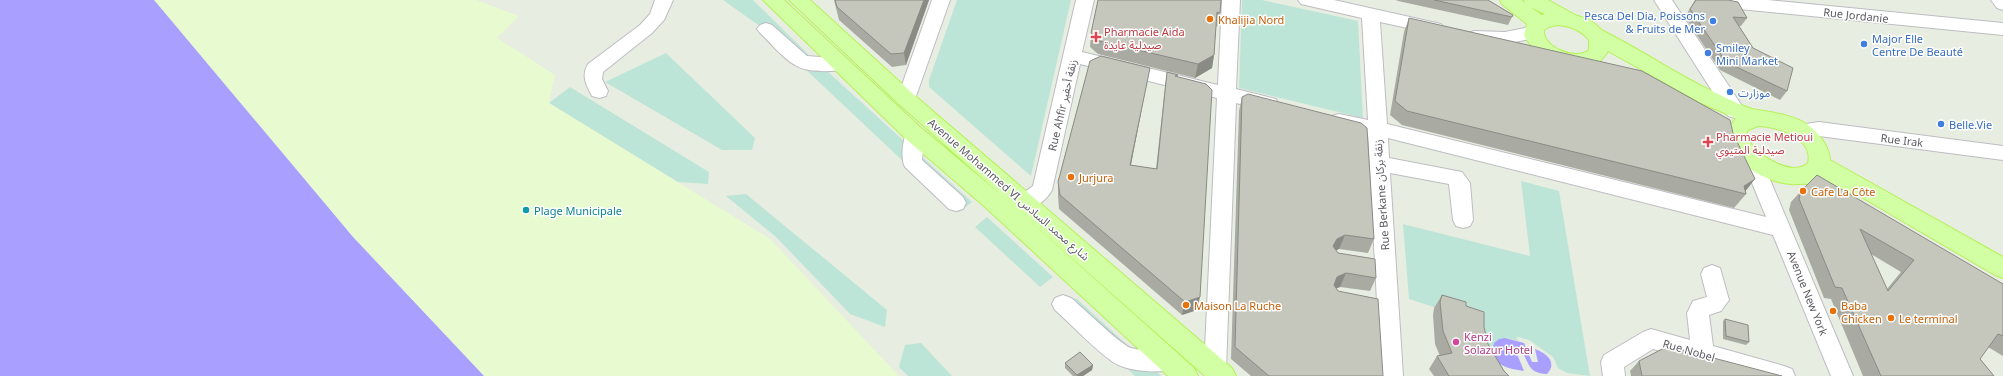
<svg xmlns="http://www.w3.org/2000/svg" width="2003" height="376" font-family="'Noto Sans','Noto Sans Arabic',sans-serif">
<rect width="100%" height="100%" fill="#e8ede1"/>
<!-- green -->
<path fill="#bde5d7" d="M723,0H753L813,59L804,58Z
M957,0H1071L1031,176L929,87V80Z
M1242,0H1262L1358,21L1363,118L1239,88Z
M666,53L755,138L752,150H722L605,82Z
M804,68L827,71L905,142V163Z
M570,87L709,172L708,184L678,182L549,103Z
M919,154L972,202L958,213L960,208L917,157Z
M1521,181L1559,191L1590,376L1567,373L1558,368L1553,357L1529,340L1518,337L1516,338L1519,341L1505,338L1493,354L1458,315L1409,299L1403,224L1530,256Z
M746,194L887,310L885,327L850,314L776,237L726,196Z
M987,217L1053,277L1040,287L975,227Z
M1065,296L1077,299L1136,353L1062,300L1053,301Z
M921,343L952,376H908L899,367L905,345Z
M1122,364L1154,369L1161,376H1135Z"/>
<!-- sand -->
<path fill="#e8facf" d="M154,0H476L519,16L497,38L555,75L549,103L770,239L899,376H484L353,237Z"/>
<!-- water -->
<path fill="#a89fff" d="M0,0H154L353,237L484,376H0Z
M1505,338L1524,343L1532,362H1538L1535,349C1546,353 1558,362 1547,374C1530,373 1530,367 1523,353L1517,354L1524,371C1506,368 1489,365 1494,343L1499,339Z"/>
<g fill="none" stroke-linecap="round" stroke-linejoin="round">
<defs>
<path id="minor" d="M655,0H673L664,20L652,33L603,72L602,79L608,91L606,96L599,98L592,96C586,85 581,76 588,64L640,25L650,14Z
M932,0H950L915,99L913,104L906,106L899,104L897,99Z
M1076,0H1094L1082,52L1218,85L1222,0H1240L1236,89L1276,99L1278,104L1276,109L1269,111L1236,103L1226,369L1223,376H1207L1204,369L1217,98L1080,64L1052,190C1046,201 1032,212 1019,208L1016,202L1019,196L1033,186Z
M1298,0H1334L1441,24L1444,28L1441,32L1435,34L1380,22L1387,124L1766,217L1743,161L1746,156L1753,154L1760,156L1853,376H1831L1773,235L1388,138L1389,158L1462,172L1470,183L1473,220L1470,226L1463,228L1456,226L1453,220L1449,184L1390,173L1403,376H1381L1368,134L1332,126L1329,121L1332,116L1339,114L1368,120L1362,18L1301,4Z
M1654,0H1672L1742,106L1744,111L1742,116L1735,118L1728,116Z
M1700,0H1768L2003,23V35L1709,6L1703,4Z
M1991,0H2003V10L1997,8Z
M766,23L772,25L807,56L847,59L850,64L847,69C834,72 807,73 795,65C783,59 770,42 760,33L757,29L760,25Z
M1534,26L1540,28L1543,32L1540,36C1517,43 1491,48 1468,41L1465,37L1468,33L1474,31L1505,32Z
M1819,122L2003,146V160L1819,136L1800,138L1793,136L1790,131L1793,126Z
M915,127L922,129L925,134L922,160L963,197L966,203L963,209L956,211L949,209L905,167C900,158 903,138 908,129Z
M1712,265L1720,268L1729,300L1721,311L1709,315L1713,346L1784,366L1792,369L1795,376H1748L1653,349L1624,367L1625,376H1603L1601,362L1604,355L1643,332L1651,329L1690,340L1687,313L1693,301L1707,297L1701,274L1704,268Z
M1063,295L1071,298C1081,306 1122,346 1131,348C1146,352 1162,349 1177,354L1180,361L1177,368C1162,374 1127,372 1113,362C1095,350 1073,326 1055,310L1052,304L1055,298Z"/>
<path id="major" d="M763,0H784L920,127L999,193L899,104L789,0H810L913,94L1232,368L1236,376H1205L1004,198L1194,368L1198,376H1168L984,206L906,139Z
M1500,0H1522L1525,3L1524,0H1548L1575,15L1590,20L1603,31C1642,50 1677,75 1716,93C1727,98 1746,109 1758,110C1775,113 1793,115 1808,125C1819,133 1829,146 1830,160L2003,257V278L1995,275L1851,191L1848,197L1840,200C1829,196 1818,186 1807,184C1802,183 1796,185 1791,184C1764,182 1730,162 1725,133L1736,118L1701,103L1608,51C1588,86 1539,64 1524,35L1527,24L1502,4ZM1530,7L1545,14L1542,15ZM1557,25C1570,26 1581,30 1589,40V50C1576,61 1542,47 1544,30L1549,27ZM1758,126C1776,126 1814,138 1808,163C1792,179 1750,152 1746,134L1748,130Z"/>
</defs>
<!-- minor casing -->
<use href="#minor" stroke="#bebcc3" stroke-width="2"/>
<!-- major casing -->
<use href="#major" stroke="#b6f156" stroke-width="2"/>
<!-- minor -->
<use href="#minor" fill="#fff" fill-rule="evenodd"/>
<!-- major -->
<use href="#major" fill="#d2ffa4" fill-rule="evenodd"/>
</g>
<!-- wall -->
<path fill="#a9aba3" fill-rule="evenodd" d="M834,0H929L906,65L892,67L839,20Z
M1098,0L1220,13L1217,27L1216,26L1214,55L1212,68L1195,78L1098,54L1090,47L1091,33Z
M1396,0H1488L1513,15L1508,25L1398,1Z
M1695,0L1747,18L1741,26H1739L1753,48L1787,91L1780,100L1720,70L1685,17Z
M1409,18L1745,191L1746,194L1734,208L1402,125L1390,115L1404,32Z
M1167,72L1177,77L1197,310L1182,315L1059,209L1058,196V182L1147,82L1131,165L1156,169L1165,87Z
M1242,97L1374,239L1368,253L1339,249L1336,250L1338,253L1376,278L1370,291L1340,287L1336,288L1383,376H1251L1231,359L1239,111Z
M1801,191L2003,284V356L1988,347L1980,359L1994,376H1863L1831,299L1824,298L1789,210L1791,202ZM1871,254L1901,272L1887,289Z
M1442,295L1466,306L1484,327L1488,344L1504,371L1509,376H1434L1429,369L1437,356H1440L1435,344L1433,315L1434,308Z
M1725,319L1749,342L1746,345L1723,339V321Z
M1639,361L1782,376H1631L1630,371Z
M1065,363L1093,365L1092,370L1083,376H1073L1065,368Z"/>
<!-- shaded-wall -->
<path fill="#8a8b84" d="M924,0H929L906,65L904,53Z
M1214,55L1212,68L1195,78L1198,64Z
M1150,68L1147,82L1128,179L1130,165Z
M1755,179L1744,193V186Z
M1345,235L1339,249L1332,252L1333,246L1337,239Z
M1346,273L1340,287L1332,290L1337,277Z
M1200,297L1197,310L1182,315L1185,302Z
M1093,365L1092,370L1083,376H1077V375Z"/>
<!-- building -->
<path fill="#c5c7bd" stroke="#8a8b84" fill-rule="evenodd" d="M835,0H924L904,53L891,54L837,7Z
M1098,0H1221L1220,13L1217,12L1214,55L1198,64L1099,41L1091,33Z
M1434,0H1488L1513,15L1512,17Z
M1696,0H1728L1738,2L1747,18L1733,17L1753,48L1793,68L1787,91L1726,62L1690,9Z
M1409,18L1642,71L1730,120L1733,133L1755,179L1744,186L1746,194L1407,111L1395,101Z
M1101,56L1150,68L1130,165L1157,169L1167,72L1178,75L1175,76L1206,84L1212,90L1200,297L1185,302L1060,195L1058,182L1090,61Z
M1248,94L1361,123L1367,128L1374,239L1345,235L1337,239L1333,246L1338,253L1375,259L1376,278L1346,273L1337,277L1334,285L1338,291L1378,299L1383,376H1269L1235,347L1242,97Z
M1817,175L2003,284V336L1998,334L1980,359L1994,376H1881L1842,288L1835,287L1799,199L1801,191ZM1860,229L1914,260L1888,291Z
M1442,295L1466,302V306L1484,312V327L1488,344L1504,371L1509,376H1449L1437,356L1452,353L1443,331L1440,302Z
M1725,319L1748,325L1749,342L1726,336Z
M1668,346L1782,376H1642L1639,361Z
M1080,352L1093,365L1077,375L1065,363Z"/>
<!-- markers -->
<g fill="#e8710a" stroke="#fff" stroke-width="1.5">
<circle cx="1210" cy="19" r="4"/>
<circle cx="1071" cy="177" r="4"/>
<circle cx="1803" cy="191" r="4"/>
<circle cx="1186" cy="305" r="4"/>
<circle cx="1833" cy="311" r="4"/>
<circle cx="1891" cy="318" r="4"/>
</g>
<g fill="#3f7fe0" stroke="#fff" stroke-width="1.5">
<circle cx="1713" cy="21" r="4"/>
<circle cx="1864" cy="44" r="4"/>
<circle cx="1708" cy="53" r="4"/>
<circle cx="1730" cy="92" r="4"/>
<circle cx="1941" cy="124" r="4"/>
</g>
<g fill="#e0444e" stroke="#fff" stroke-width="1.5">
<path d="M1094 31h4v4h4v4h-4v4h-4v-4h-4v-4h4z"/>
<path d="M1706 136h4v4h4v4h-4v4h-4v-4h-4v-4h4z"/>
</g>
<circle fill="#0f9aa8" stroke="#fff" stroke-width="1.5" cx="526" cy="210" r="4"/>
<circle fill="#d1479c" stroke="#fff" stroke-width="1.5" cx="1456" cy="342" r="4"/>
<g text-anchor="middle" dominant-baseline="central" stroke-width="3" stroke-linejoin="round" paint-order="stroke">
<!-- shop labels -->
<g font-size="11" fill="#366cbe" stroke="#fff" text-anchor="start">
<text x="1705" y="15" text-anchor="end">Pesca Del Dia, Poissons<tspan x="1705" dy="13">&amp; Fruits de Mer</tspan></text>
<text x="1872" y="38">Major Elle<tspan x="1872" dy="13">Centre De Beauté</tspan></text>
<text x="1716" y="47">Smiley<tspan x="1716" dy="13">Mini Market</tspan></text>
<text x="1738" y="92">موزارت</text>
<text x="1949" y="124">Belle.Vie</text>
</g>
<!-- street labels -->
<g font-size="11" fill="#5c5a62" stroke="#fff">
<text transform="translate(1856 15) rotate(6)">Rue Jordanie</text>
<text transform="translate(1062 105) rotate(-77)">Rue Ahfir زنقة أحفير</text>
<text transform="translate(1902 140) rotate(7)">Rue Irak</text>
<text transform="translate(1009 189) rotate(41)">Avenue Mohammed VI شارع محمد السادس</text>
<text transform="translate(1381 195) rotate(-94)">Rue Berkane زنقة بركان</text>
<text transform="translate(1808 293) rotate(68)">Avenue New York</text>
<text transform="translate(1689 350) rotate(16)">Rue Nobel</text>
</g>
<!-- food labels -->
<g font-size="11" fill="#c56008" stroke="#fff" text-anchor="start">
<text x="1218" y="19">Khalijia Nord</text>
<text x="1079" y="177">Jurjura</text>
<text x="1811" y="191">Cafe La Côte</text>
<text x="1194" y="305">Maison La Ruche</text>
<text x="1841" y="305">Baba<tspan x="1841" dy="13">Chicken</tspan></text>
<text x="1899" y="318">Le terminal</text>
</g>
<!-- health labels -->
<g font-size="11" fill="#be3a42" stroke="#fff" text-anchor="start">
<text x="1104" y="31">Pharmacie Aida<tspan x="1104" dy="13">صيدلية عايدة</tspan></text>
<text x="1716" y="136">Pharmacie Metioui<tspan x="1716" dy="13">صيدلية المتيوي</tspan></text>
</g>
<!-- culture labels -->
<g font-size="11" fill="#0d838f" stroke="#fff" text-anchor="start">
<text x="534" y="210">Plage Municipale</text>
</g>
<!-- hotel labels -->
<g font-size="11" fill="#b23c85" stroke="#fff" text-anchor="start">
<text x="1464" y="336">Kenzi<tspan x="1464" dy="13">Solazur Hotel</tspan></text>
</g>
</g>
</svg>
